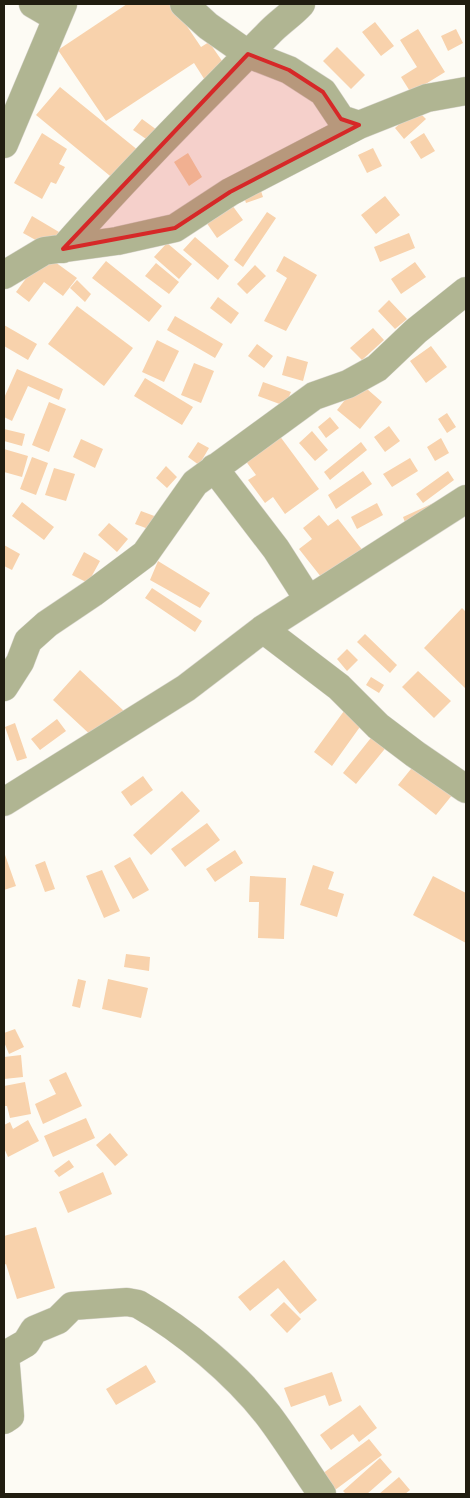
<svg xmlns="http://www.w3.org/2000/svg" width="470" height="1498" font-family="Rubik,sans-serif">
<rect width="100%" height="100%" fill="#fdfbf4"/>
<!-- building -->
<path fill="#f8d2ac" d="M127,4H172L201,47L209,42L229,71L208,85L194,63L106,121L58,50Z
M375,22L394,46L381,56L362,32Z
M418,29L445,72L411,93L401,77L417,67L400,40Z
M456,29L463,43L448,51L441,36Z
M337,47L365,75L351,89L323,61Z
M60,87L139,151L115,180L36,115Z
M416,109L426,119L404,139L395,128Z
M142,119L157,130L149,141L133,130Z
M42,133L67,149L59,164L65,167L56,184L51,182L42,199L14,183Z
M424,133L435,151L421,159L410,142Z
M373,148L382,166L367,173L358,155Z
M188,153L202,177L189,186L174,162Z
M258,182L263,197L246,203L241,188Z
M385,196L400,215L376,234L361,215Z
M232,205L243,220L217,238L206,222Z
M267,212L276,218L243,267L234,260Z
M32,216L59,232L50,248L23,233Z
M409,233L415,248L380,262L374,247Z
M195,237L229,266L218,280L183,250Z
M167,243L192,264L179,279L154,257Z
M44,254L77,278L63,296L44,282L29,302L16,292Z
M284,256L317,275L286,331L264,321L287,278L276,271Z
M106,261L162,306L149,322L92,278Z
M415,262L426,277L401,294L391,279Z
M156,263L179,282L169,294L145,276Z
M255,265L266,276L247,294L237,284Z
M77,280L91,294L85,302L70,288Z
M218,297L239,313L231,324L210,308Z
M389,300L407,319L395,329L378,311Z
M77,306L133,348L104,386L48,344Z
M175,316L223,344L215,358L167,330Z
M4,325L37,344L28,360L4,346Z
M373,328L384,340L362,360L350,348Z
M157,340L179,351L164,382L142,372Z
M257,344L273,356L264,368L248,356Z
M431,346L447,367L426,383L410,361Z
M287,356L308,362L303,381L282,375Z
M194,363L214,371L201,403L181,395Z
M17,369L63,389L59,400L28,386L12,421L4,417V398Z
M145,378L193,407L182,425L134,396Z
M263,382L291,392L285,406L258,396Z
M359,382L382,402L360,429L337,410Z
M49,402L66,409L49,452L32,445Z
M447,413L456,427L447,433L438,419Z
M330,417L339,428L326,438L318,427Z
M389,426L400,441L385,452L374,437Z
M4,429L25,434L22,446L4,441Z
M312,431L328,450L315,461L299,443Z
M279,435L319,489L285,514L273,497L265,503L248,480L256,475L245,460Z
M441,438L449,453L435,461L427,447Z
M81,439L103,449L95,468L73,457Z
M198,442L209,448L199,465L188,457Z
M361,442L367,450L330,480L324,472Z
M4,449L28,456L22,477L4,472Z
M32,457L48,463L36,495L20,489Z
M410,458L418,471L392,487L383,474Z
M166,466L177,477L167,488L156,478Z
M54,468L75,474L66,501L45,495Z
M363,471L372,484L336,509L328,495Z
M448,471L454,480L423,503L416,494Z
M440,500L406,525L403,517Z
M22,502L54,527L44,540L12,516Z
M377,503L383,515L357,529L351,517Z
M141,511L157,517L151,530L135,524Z
M319,515L328,526L338,519L364,552L325,582L299,549L312,539L303,528Z
M109,523L128,539L117,552L98,535Z
M4,545L20,554L12,570L4,566Z
M84,552L100,561L88,583L72,575Z
M158,561L210,593L200,608L150,580Z
M152,588L202,621L195,632L145,598Z
M462,608L466,612V689L424,648Z
M365,634L397,665L390,673L357,642Z
M347,649L358,660L347,671L337,659Z
M80,670L124,711L96,740L53,700Z
M418,671L451,701L434,718L402,687Z
M371,677L384,685L379,693L366,685Z
M344,711L362,724L332,766L314,752Z
M57,719L66,731L40,750L31,739Z
M15,723L27,758L17,761L5,727Z
M374,734L388,745L356,784L343,773Z
M415,764L453,794L436,815L398,785Z
M143,776L153,790L131,806L121,792Z
M182,791L200,811L151,855L133,835Z
M207,823L220,840L185,867L171,849Z
M235,850L243,863L215,882L206,869Z
M4,852L16,886L4,890Z
M130,857L149,890L133,899L114,866Z
M45,861L55,889L45,892L35,865Z
M313,865L334,872L328,889L344,894L337,917L300,905Z
M102,870L120,911L104,918L86,876Z
M250,876L286,878L284,939L258,938L259,902H249Z
M433,876L466,893V943L413,915Z
M126,954L150,957L149,971L124,967Z
M78,979L86,981L80,1008L72,1006Z
M108,979L148,988L141,1018L102,1009Z
M15,1029L24,1047L9,1054L4,1042V1033Z
M21,1055L23,1077L4,1079V1057Z
M66,1072L82,1106L43,1124L35,1104L56,1094L49,1080Z
M25,1082L31,1114L10,1118L7,1106H4V1086Z
M86,1118L95,1138L53,1157L44,1136Z
M28,1120L39,1141L8,1157L4,1148V1125L10,1122L13,1129Z
M110,1133L128,1155L115,1166L96,1145Z
M69,1160L74,1167L59,1177L54,1171Z
M103,1172L112,1194L68,1213L59,1192Z
M36,1227L55,1288L17,1299L6,1264L4,1265V1236Z
M284,1260L317,1300L300,1314L278,1288L250,1311L238,1297Z
M284,1302L301,1319L287,1333L270,1315Z
M146,1365L156,1382L116,1405L106,1389Z
M332,1372L342,1401L329,1406L325,1395L291,1407L284,1388Z
M360,1405L377,1428L359,1442L353,1434L331,1450L320,1435Z
M369,1439L382,1455L335,1490L322,1474Z
M380,1458L392,1472L367,1494H346L343,1491Z
M399,1477L410,1490L405,1494H379Z"/>
<g fill="none" stroke-linecap="round" stroke-linejoin="round">
<defs>
<path id="street" d="M33,4L57,18
M184,4L208,26L248,54L289,70L323,92L341,119L359,125
M4,144L63,4
M63,249C128,175 198,105 268,34C278,23 291,15 301,4
M4,275L44,251L117,241L175,228L230,192L359,125L427,98L466,91
M214,468L276,549L308,599
M263,629L339,687L378,726L415,754L466,789
M4,687L20,662L28,641L47,624L93,593L145,554L195,483L314,396L348,384L377,368L416,331L466,291
M4,802L186,688L263,629L466,499
M4,1420L10,1416L5,1355L26,1343L34,1330L58,1320L72,1306L127,1302L138,1304C185,1331 235,1373 268,1415C287,1440 304,1468 322,1494"/>
</defs>
<!-- street casing -->
<use href="#street" stroke="#dad7d0" stroke-width="29"/>
<!-- street -->
<use href="#street" stroke="#b0b592" stroke-width="28"/>
</g>
<!-- marked area -->
<path fill="#d62828" fill-opacity="0.2" stroke="#d62828" stroke-width="4" stroke-linejoin="round" d="M248,54L289,70L323,92L341,119L359,125L230,192L175,228L63,249Z"/>
<!-- border -->
<rect width="470" height="1498" fill="none" stroke="#211d10" stroke-width="10"/>
</svg>
